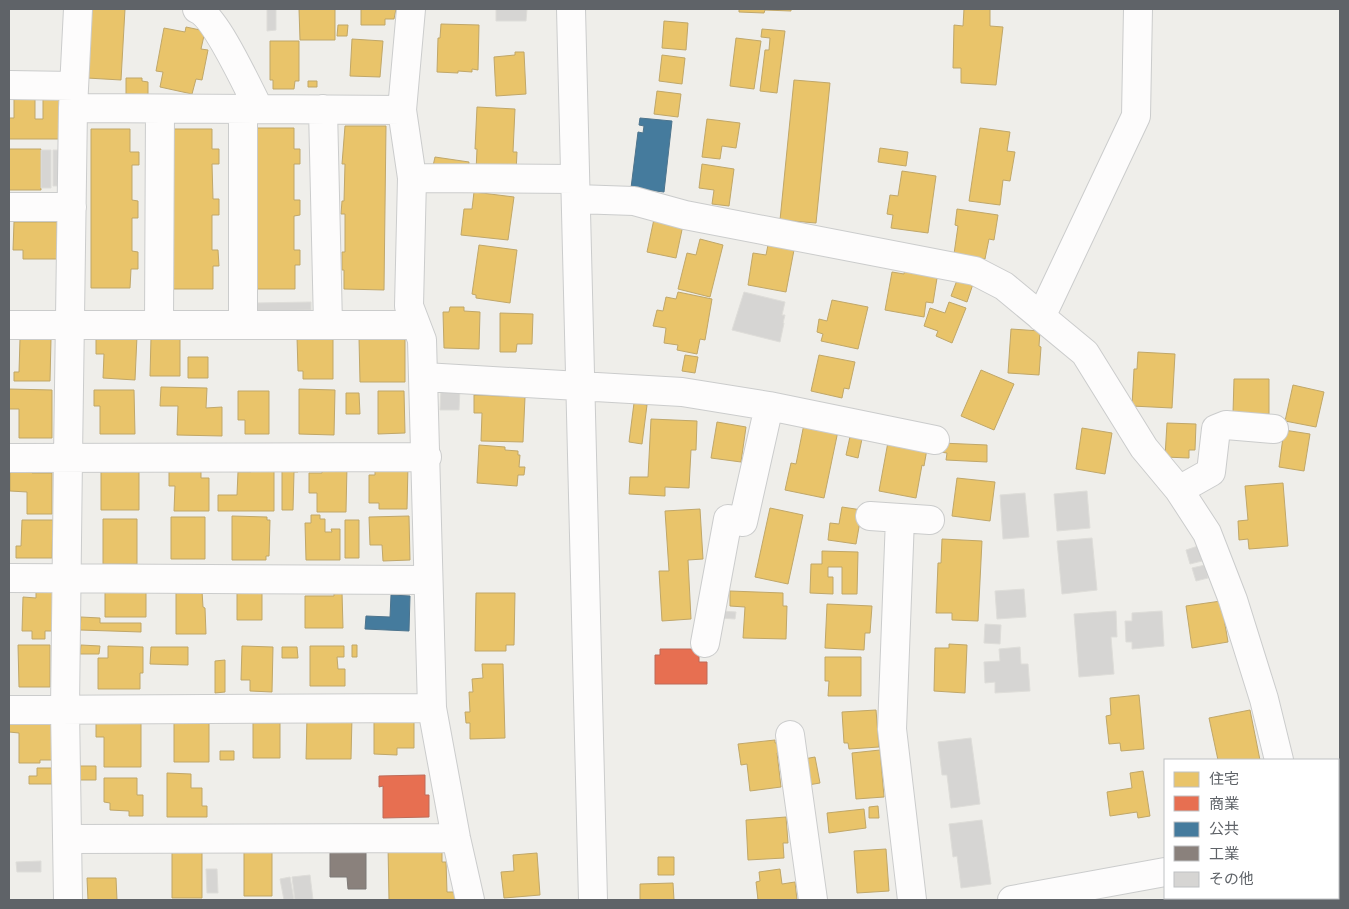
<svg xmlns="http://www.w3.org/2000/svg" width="1349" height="909" font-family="Arial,'Noto Sans JP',sans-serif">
<rect width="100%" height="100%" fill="#efeeea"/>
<!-- homes -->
<path fill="#e9c46a" stroke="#c0a769" d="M92,9H125L121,80L87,78Z
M299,9H335V40H300Z
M361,9H396L394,19H385V25H361Z
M739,9H791V11L765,10L764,13L739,12Z
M964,9H990V26L1003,27L996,85L961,83V68H953L954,25L963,26Z
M664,21L688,23L686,50L662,48Z
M441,24L479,25L478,70L472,69V72L458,71V73L437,72L438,38H440Z
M338,25H348L347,36H337Z
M186,27L205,31L201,49L208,50L202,80L196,79L192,94L160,87L163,72L156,71L164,28L185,32Z
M762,29L785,31L777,93L760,91L765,50H769L770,38L761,37Z
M736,38L761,41L754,89L730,86Z
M352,39L383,41L380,77L350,76Z
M270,41H299V81H295L294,89H273V80H270Z
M515,52H524L526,94L496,96L494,57L515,55Z
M662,55L685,58L682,84L659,81Z
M126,78H142V81L148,82V95L126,94Z
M794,80L830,83L816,223L780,220Z
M308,81H317V87H308Z
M657,91L681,94L678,117L654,114Z
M14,95H35V119H43V96H61L62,139H9V118H14Z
M477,107L515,109L513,152H517L516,173L476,171L477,149H475Z
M707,119L740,123L736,148L722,146L720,159L702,157Z
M345,126H386L384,290L344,289V270H342V252H345V214H341L342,201H344L345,164H342Z
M254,128H294V149H300V164H294V200H300V215L294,216V250H300V265H295V289H254Z
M980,128L1010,132L1007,151L1015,152L1010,181L1003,180L1000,205L969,201Z
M91,129H130V152H139V165H132V200L138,201V218H132V251L138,252V269H131L130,288H91Z
M171,129H212V149H219V164H212L213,199H219V215H212V250H218L219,266H213V289H170Z
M880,148L908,152L906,166L878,162Z
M9,149H41V190H9Z
M435,157L469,162L468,171L433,166Z
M702,164L734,169L729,206L712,204L714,190L699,188Z
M902,171L936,176L928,233L891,228L893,215L887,214L890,195L898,196Z
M474,192L514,197L508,240L461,235L464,209H472Z
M957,209L998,215L994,240L989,239L985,259L954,254L958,226L955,225Z
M654,219L683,225L676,258L647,252Z
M14,222H57V259H23V250H13Z
M700,239L723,245L710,297L678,289L687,253L696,255Z
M479,245L517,250L510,303L476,298V295L472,294Z
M768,245L794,250L786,292L748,285L753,253L766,255Z
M905,267L938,272L933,303L926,302L924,317L885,310L892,272L904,274Z
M959,275L974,281L967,302L951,296Z
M678,292L712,299L705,340L700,339L697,354L677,350L678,345L664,343L666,328L653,326L657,310L663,311L666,297L676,299Z
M832,300L868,307L858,349L821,341L823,334L817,332L819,319L827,321Z
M949,302L966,308L952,343L936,336L938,331L924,326L930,308L945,313Z
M450,307H464V311L480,312L479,349L444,348L443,312H449Z
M500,313L533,314L532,344H517L516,352H500Z
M1011,329L1040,331L1039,346L1041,347L1039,375L1008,373Z
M137,336L135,380L103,378L104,354H96V337Z
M333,336V379H303V371H298L297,337Z
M151,338L180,339V376H150Z
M359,338H405V382H360Z
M20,339H51L50,381H14V372H19Z
M1138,352L1175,354L1172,408L1132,406L1134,369H1137Z
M685,355L698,357L695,373L682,371Z
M819,355L855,362L849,389L844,388L842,398L811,391Z
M188,357H208V378H188Z
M981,370L1014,384L994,430L961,416Z
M1234,379H1269V414L1233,413Z
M1293,385L1324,392L1316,427L1285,421Z
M161,387L207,388L206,408L222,407V436L177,435L178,406H160Z
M9,389L52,390V438H19V409H9Z
M299,389L335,390L334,435L299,434Z
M94,390H134L135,434H100V406H94Z
M238,391H269V434H245V420H238Z
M378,391H404L405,433L378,434Z
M346,393H359L360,414H346Z
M474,395L525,397L523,442L481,441L482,413H474Z
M634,403L647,405L642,444L629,442Z
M651,419L697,421L696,450H691L689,488L665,487V496L629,494L630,477H648Z
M717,422L746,427L741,462L711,458Z
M1167,423L1196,424L1195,450H1189V458L1165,457Z
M804,424L838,431L824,498L785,490L791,463L796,464Z
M1082,428L1112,433L1105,474L1076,469Z
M1284,430L1310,434L1304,471L1279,467Z
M851,432L863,434L858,458L846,455Z
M888,442L927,449L924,466L922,465L916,498L879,491Z
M941,443L987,445V462L946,460L947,453L940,452Z
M479,445L505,447V450L518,451V455H520L519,467H525L524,475H518L517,486L477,483Z
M10,465L32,466V473H52V514H27V492L10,491Z
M408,465L407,509H379V503H369V475H375V467Z
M169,466L201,467V478H209V511H174L175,486H169Z
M322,466H347L346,512H317V493H309V473H322Z
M101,467H139V510H101Z
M251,467H274V511H218V495H237L238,472H251Z
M282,467L298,468V472H294L293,510H282Z
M957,478L995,482L990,521L952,516Z
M1283,483L1288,546L1249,549L1248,539L1239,540L1238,521L1248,520L1245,486Z
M842,507L862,510L856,544L828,540L830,523L839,524Z
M770,508L803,515L788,584L755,577Z
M700,509L703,559L688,560L691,619L662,621L659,571H669L665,511Z
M311,515H320V519H325V532H332L331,529H340V560H306L305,523H311Z
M232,516L267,517V520H270L269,556H266V560H232Z
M409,516L410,560L383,561L382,545H370L369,517Z
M171,517H205V559H171Z
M103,519H137V564H103Z
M22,520H53L52,558H16V546H21Z
M345,520H359V558H345Z
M942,539L982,541L978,621L952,620V613H936L938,563H941Z
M822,551L858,552L857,594H842V567H828V577H833V594L810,593L811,564H822Z
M105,590H146V617H105Z
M202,591L203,607L205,608L206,634H176V592Z
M237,591H262V620H237Z
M730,591L783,593V606H787L786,639L743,638L745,607L730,606Z
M36,592H54V631H45V639H32V631H22L23,597L36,598Z
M334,592H342L343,628H305V596H334Z
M476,593H515L514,645H506V651H475Z
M1221,601L1228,642L1192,648L1186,606Z
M827,604L872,606L870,633H865L864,650L825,648Z
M81,617L100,618V623H141V632L80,630Z
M949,644L967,645L965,693L934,691L935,648H949Z
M18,645H50V687H19Z
M81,645L100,646L99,654H80Z
M352,645H357V657H352Z
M108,646L143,647V673H140V689H98V658H108Z
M242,646L273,647L272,692L250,691V680H241Z
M310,646H344V657H337L338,669H345V686H310Z
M151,647H188V665L150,664Z
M282,647H297L298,658H282Z
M825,657H861V696H828L829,681H825Z
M225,660V692L215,693V661Z
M482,664H503L505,738L470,739V723H466L465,712H470L469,692H473L472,679L483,678Z
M1139,695L1144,749L1121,751L1120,743L1109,744L1106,716L1111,715L1110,698Z
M876,710L879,747L849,749L848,743H844L842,712Z
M1250,710L1260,760H1218L1209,718Z
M374,716H414V748H397V755L374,754Z
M307,717H352L351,759H306Z
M9,719L47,721V724H53V760H40V763H19V733L9,732Z
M96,720H141V767H104V737H96Z
M174,720H209V762H174Z
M253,723H280V758H253Z
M775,740V743L782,742L783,752L777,753L781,787L750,791L747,764L741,765L738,744Z
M880,750L884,797L856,799L852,753Z
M220,751H234V760H220Z
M815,757L820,783L808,785L804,759Z
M79,766H96V780H79Z
M37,768H52V776H56V784H29V776H37Z
M1143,771L1150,816L1138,818L1137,812L1110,816L1107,792L1132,788L1130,773Z
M167,773L191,774V788H202V806H207V817H167Z
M104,778H137V795H143V816H129V811L110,810V803L104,802Z
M878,806L879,818H869V807Z
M864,809L866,828L829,833L827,813Z
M786,817L788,843H783L784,858L748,860L746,820Z
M1338,837H1340V872H1338Z
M172,846L202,852V898H172Z
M388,846L442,851V862H446L447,892H456L457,900H389Z
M244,849H272V896H244Z
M886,849L889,891L857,893L854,851Z
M537,853L540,895L504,898L501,872L514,871L513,855Z
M658,857H674V875H658Z
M780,869L782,884L795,882L797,900H758L756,882L760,881L759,872Z
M87,878H116L117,900H88Z
M673,883L674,900H640V884Z
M1263,898H1292L1293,900H1264Z"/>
<!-- shops -->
<path fill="#e76f51" stroke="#be6b58" d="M660,649H699V662H707V684H655V655H660Z
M425,775V795H429V817L383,818V786L379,787V776Z"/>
<!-- public -->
<path fill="#457b9d" stroke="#4d748d" d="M640,118L672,121L664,192L631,188L638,132L643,133L644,126L639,125Z
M391,595L410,596L409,631L365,629L366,616L390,617Z"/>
<!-- industry -->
<path fill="#8a817c" stroke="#7d7876" d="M366,847V889H348L347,877H330V848Z"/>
<!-- building -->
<path fill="#d6d5d3" stroke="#deddd9" d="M267,9H276V30L267,31Z
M496,9H527L526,21H496Z
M41,150H51V188H41Z
M53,150H61V186H53Z
M744,292L785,302L782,315H785L783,323H784L780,342L732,330Z
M311,302V310L255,311L256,303Z
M441,388H460L459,410H440Z
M1087,491L1090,528L1057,531L1054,494Z
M1025,493L1029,537L1003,539L1000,495Z
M1092,538L1097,590L1062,594L1057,541Z
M1198,546L1202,561L1190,564L1186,550Z
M1205,565L1208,578L1196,581L1192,568Z
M1024,589L1026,617L997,619L995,591Z
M721,611L736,612L735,619L721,618Z
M1116,611L1117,637H1111L1114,674L1079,677L1074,614Z
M1162,611L1164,646L1132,649V642H1126L1125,621H1132V613Z
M985,624L1001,625L1000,644L984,643Z
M1020,647L1021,664H1028L1030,691L995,693V682L985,683L984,662L1000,661L999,649Z
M971,738L980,804L951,808L947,775H942L938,742Z
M982,820L991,884L961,888L957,856L953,857L949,824Z
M41,861V872H17L16,862Z
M206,869H217L218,893H207Z
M310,875L313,900H295L292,877Z
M290,877L294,900H284L280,879Z"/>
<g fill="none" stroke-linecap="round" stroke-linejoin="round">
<defs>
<path id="minor" d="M197,9C216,17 248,88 259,109
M411,9L402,110L412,178L409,306L422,340L432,708L456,838L470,900
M571,9L593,900
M9,85L74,86
M73,108L402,110
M323,109L328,325
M412,178L575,179
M576,199L634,201L685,215L975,271L1004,286L1085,353L1144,448L1179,490L1207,533L1233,600L1264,699L1279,760
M9,207H72
M1041,317L1136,116L1138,9
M9,325H415
M159,325L160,109
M243,325V109
M424,377L682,392L769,406L935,440
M9,458L427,457
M1179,490L1211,472L1216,429L1226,425L1274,429
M870,516L930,520
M900,518L892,729L912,900
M9,578L428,580
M705,643L728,519L743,522L769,406
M9,710L432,708
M790,735L813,900
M68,839L456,838
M1338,890L1340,889
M1315,898L1316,900
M68,900L65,709L68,457L73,108L78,9
M1012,900L1165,872"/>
</defs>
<!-- minor casing -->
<use href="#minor" stroke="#cbcccc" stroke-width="30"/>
<!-- minor -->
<use href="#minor" stroke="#fdfcfc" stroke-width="28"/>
</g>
<!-- border -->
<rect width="1349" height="909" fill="none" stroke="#5f6368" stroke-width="20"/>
<!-- legend -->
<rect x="1164" y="759" width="175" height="140" fill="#ffffff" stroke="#bfc1c3"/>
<rect x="1174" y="772" width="25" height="15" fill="#e9c46a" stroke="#bfc1c3"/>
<text x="1209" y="784" font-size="15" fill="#5f6368">住宅</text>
<rect x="1174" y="796" width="25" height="15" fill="#e76f51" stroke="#bfc1c3"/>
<text x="1209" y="809" font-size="15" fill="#5f6368">商業</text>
<rect x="1174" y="822" width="25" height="15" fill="#457b9d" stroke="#bfc1c3"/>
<text x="1209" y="834" font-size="15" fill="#5f6368">公共</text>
<rect x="1174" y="846" width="25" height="15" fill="#8a817c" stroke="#bfc1c3"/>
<text x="1209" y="859" font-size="15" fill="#5f6368">工業</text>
<rect x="1174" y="872" width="25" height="15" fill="#d6d5d3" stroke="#bfc1c3"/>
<text x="1209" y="884" font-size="15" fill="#5f6368">その他</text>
</svg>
